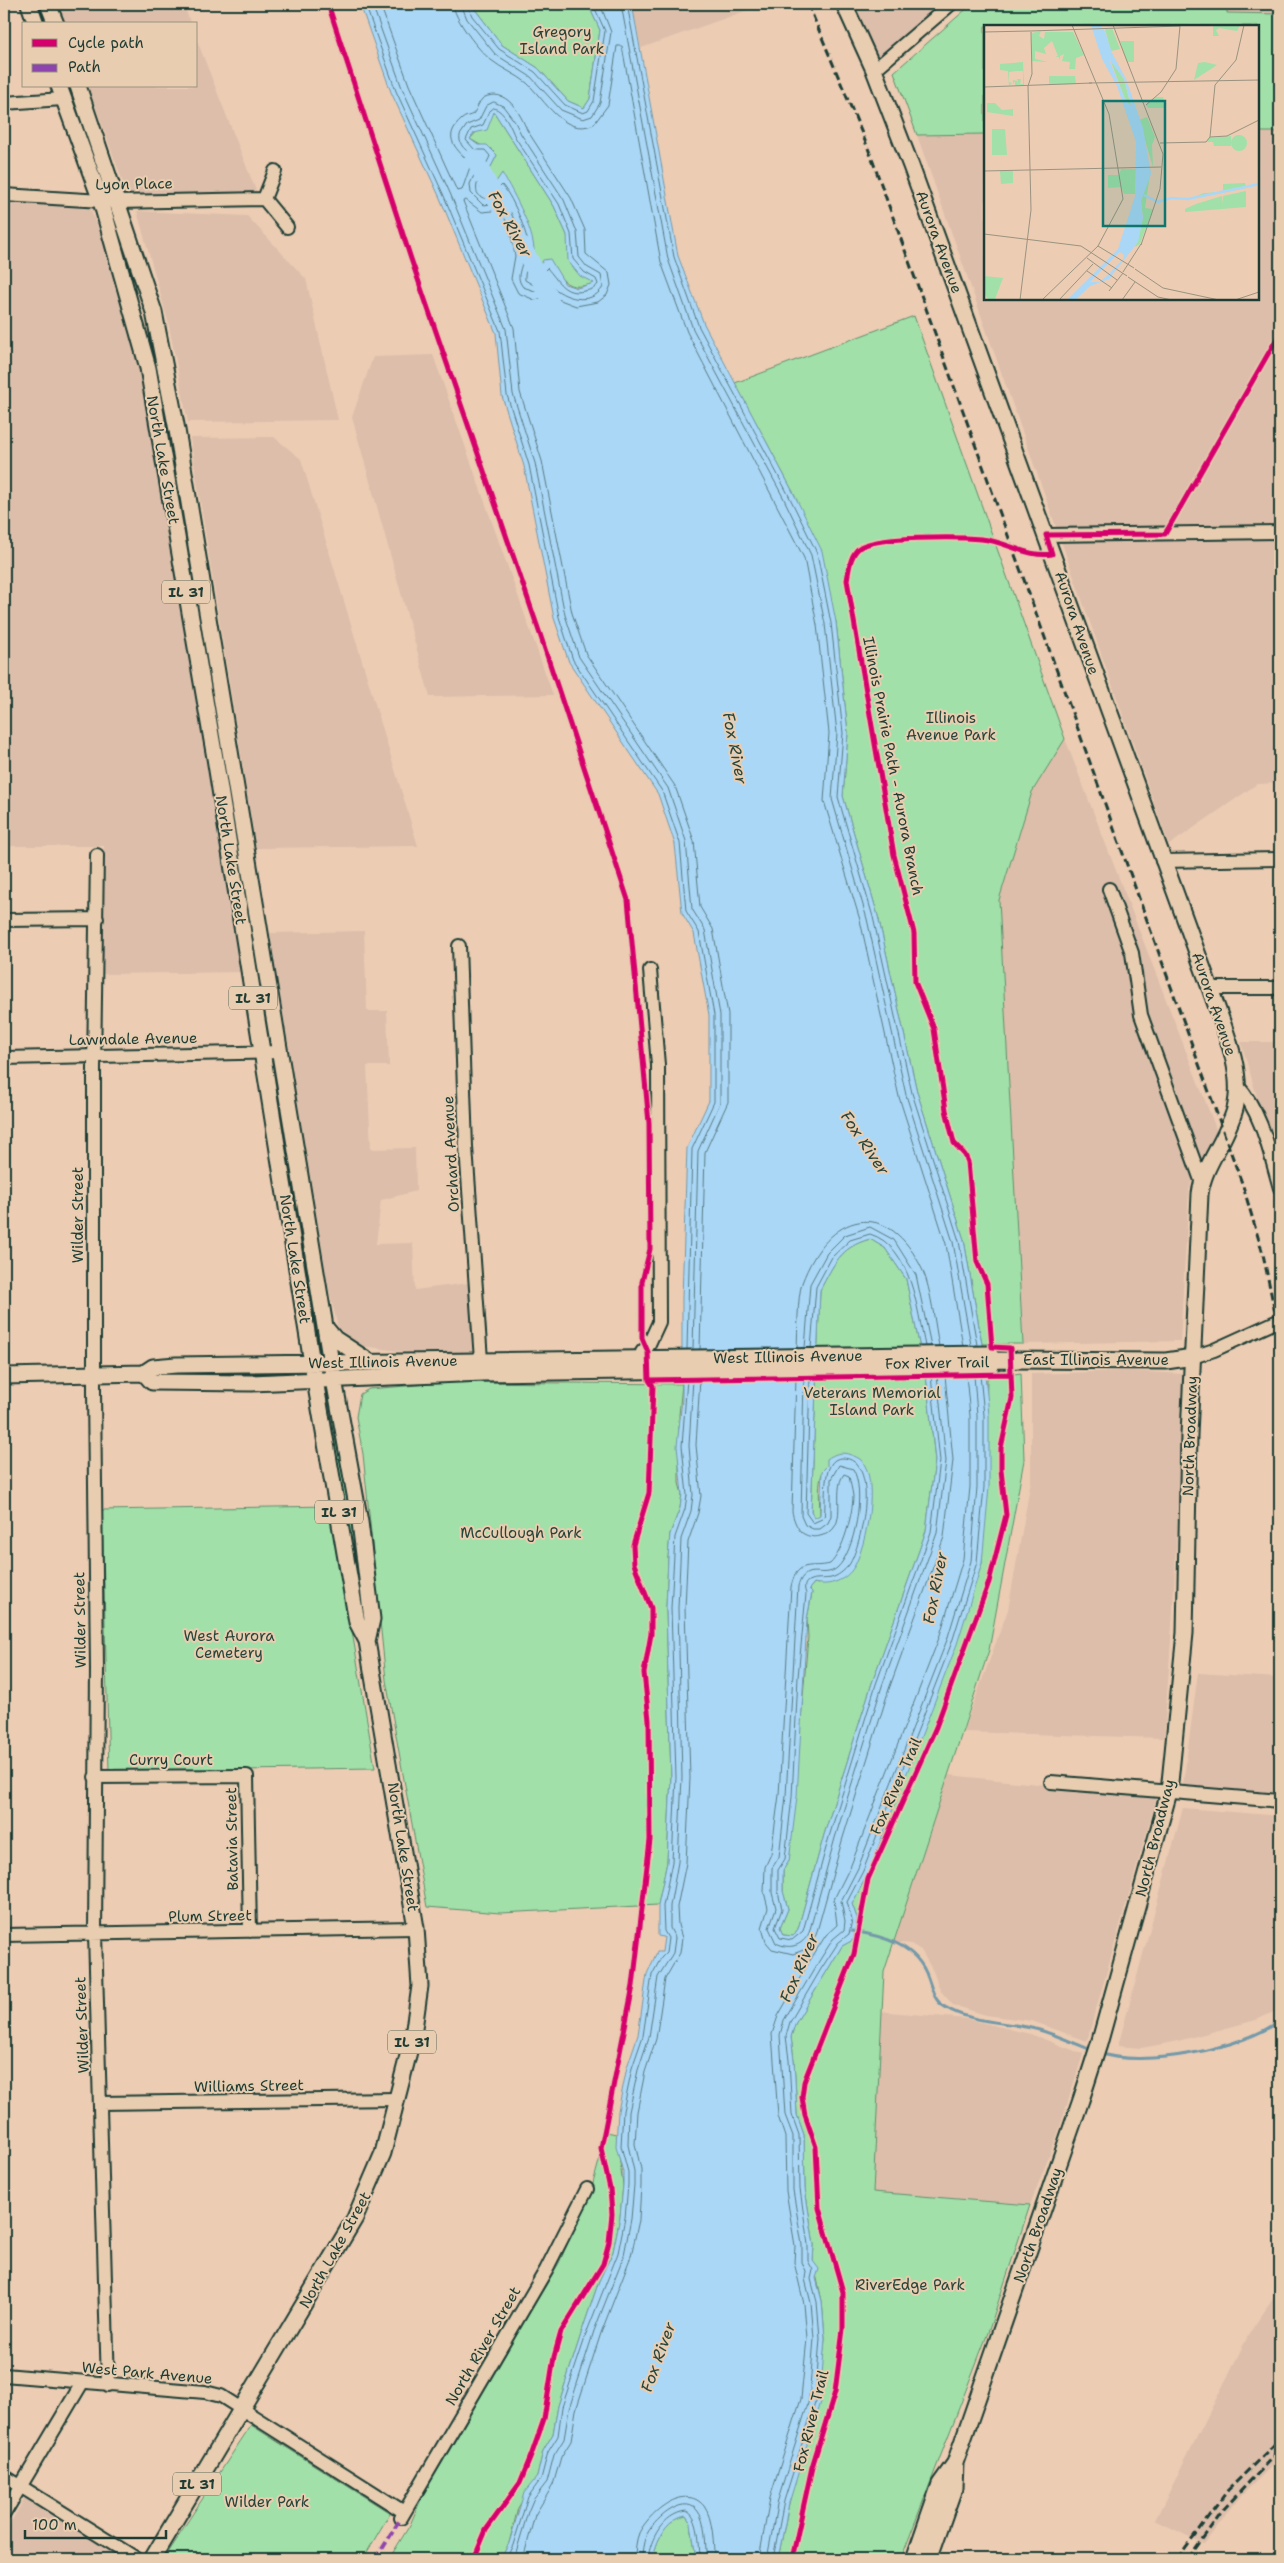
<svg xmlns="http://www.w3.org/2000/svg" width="1284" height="2563" font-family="'Shantell Sans',sans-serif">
<rect width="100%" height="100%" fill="#ecccb3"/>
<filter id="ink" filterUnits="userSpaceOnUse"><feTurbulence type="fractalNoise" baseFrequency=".02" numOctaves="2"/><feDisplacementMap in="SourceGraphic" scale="10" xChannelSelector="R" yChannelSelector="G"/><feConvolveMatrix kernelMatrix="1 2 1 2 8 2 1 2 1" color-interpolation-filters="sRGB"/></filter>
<g filter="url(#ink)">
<!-- built -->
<path fill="#dcbeaa" d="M57,4H183L191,24H64Z
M632,4H765L641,48Z
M853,4H953L879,66Z
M1227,4H1280V14L1227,13Z
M196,38L258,196H128L88,86H196Z
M1258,132H1280V783L1257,784L1169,845L917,135L985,134V299H1258Z
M4,204L90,207L110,260L148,392L247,972L103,974L104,846H4Z
M137,211L247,216L306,279L338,420L188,422L168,321Z
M433,355L553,695L430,697L352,417L373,357Z
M274,437L301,459L418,846L256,848L190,438Z
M1065,739L1218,1134L1192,1179L1189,1191L1180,1341L1023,1344L999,900L1032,792Z
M364,931L367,1011H387L389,1066H367L371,1149L415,1148L416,1191L381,1200L376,1244L413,1243L415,1290L469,1283L472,1356L398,1351L356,1345L338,1327L328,1286L270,933Z
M1241,1042H1280V1175Z
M1127,1371L1184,1374L1173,1611L1164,1738L963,1732L1008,1610L1031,1481V1374Z
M1198,1673L1280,1678V1793L1183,1785Z
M948,1775L1157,1796L1087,2041L1032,2021L986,2015L953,2005L940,1990L933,1971L921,1950L911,1944L894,1942Z
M1183,1808L1280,1816V2009L1256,2020L1174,2042L1141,2048L1118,2046Z
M878,2011L967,2019L1030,2034L1083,2054L1058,2133L1030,2205L873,2192V2116Z
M1280,2289V2458L1239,2498L1204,2544L1155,2520L1250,2332Z
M33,2484L139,2551L152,2559H4V2534Z
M1280,2541V2559H1267Z"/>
<!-- green -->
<path fill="#a1e0a8" stroke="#608e6e" d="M471,4H588L600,30L590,99L584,108L568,101L538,68L502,45Z
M972,4H1227V13L1280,14V132H1258V26H985V134L917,135L894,72Z
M494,112L554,206L567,235L595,283C572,289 568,288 553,268L539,282L529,278L535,257L502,174L487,195L480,188L497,155L470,139Z
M914,316L1065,739L1032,792L999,900L1023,1344H982L964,1240L917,1092L878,916L843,796L848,733L836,622L793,492L735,383Z
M232,818L245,869L263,994L250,945Z
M279,1109L293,1163L307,1256L292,1206Z
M870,1239L885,1248L906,1279L927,1383L935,1461L926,1531L872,1683L824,1835L798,1929L793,1936L783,1935L780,1928L788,1909L783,1892V1870L789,1861L808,1637L807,1619L812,1593L809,1589L814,1583L818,1584L827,1466C816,1477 820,1500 820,1516L814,1519L811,1511L820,1290C834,1264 840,1247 870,1239Z
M292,1369L293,1371C245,1374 198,1379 150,1373Z
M1021,1373L1024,1460L989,1650L884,1972L873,2192L1030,2205L989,2330L901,2559H778L789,2503L822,2367L825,2338L822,2301L813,2261L814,2245L805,2189L804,2135L797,2115L794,2060L791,2037L795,2024L842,1946L853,1940L857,1918L852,1904L868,1873L982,1563L987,1378Z
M455,1382L682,1384L679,1415V1483L682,1494L680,1508L670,1534L668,1558L666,1608L671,1777L667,1862L658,1905L500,1913L427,1907L386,1680L363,1454L356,1417L360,1394L369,1389Z
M325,1406H328C334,1440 345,1473 351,1506C358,1545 362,1584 365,1624Z
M331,1506L375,1768L109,1772L102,1510Z
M607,2132L616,2134L623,2185L620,2217L613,2252L599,2281L583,2328L558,2406L553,2434L543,2451L537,2477L518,2508L509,2543L501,2559H389L410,2525L422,2497L559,2263L592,2187Z
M251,2425L390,2513L363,2559H163Z
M686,2516L691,2523L696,2559H653C656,2541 665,2520 686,2516Z"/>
<!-- water -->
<path fill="#abd7f7" stroke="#7399a9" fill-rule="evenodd" d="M360,4H471L502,45L538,68L568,101L584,108L590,99L600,30L588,4H632L678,256L704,324L793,492L822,551L836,622L848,733L843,796L878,916L917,1092L964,1240L982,1344L989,1415V1487L982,1563L957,1644L868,1873L852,1904L857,1918L853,1940L842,1946L795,2024L791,2037L794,2060L797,2115L804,2135L805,2189L814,2245L813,2261L819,2269L816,2278L822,2301L825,2338L820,2402L789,2503L778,2559H696L691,2523L686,2516C665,2520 656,2541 653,2559H501L509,2543L524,2493L537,2477L543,2451L553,2434L558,2406L583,2328L599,2281L613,2252L620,2217L623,2185V2172L616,2146L618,2111L627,2067L638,2035L647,1974L657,1952H662L664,1937L658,1936V1905L667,1862L671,1777L666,1608L668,1558L670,1534L680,1508L682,1494L677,1446L682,1400V1298L687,1148L709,1101V1015L694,933L682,913L675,844L658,794L569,662L554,618L524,466L502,396L496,333L440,198L391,92ZM494,112L554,206L567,235L568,261L580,276L594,283L577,288L565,284L550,259L543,260L538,271V282L530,278C531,272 534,265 534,258C537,234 514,194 502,173L487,195L480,188L497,155L487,145H478L470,139L474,133L487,130ZM870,1239L885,1248L906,1279L927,1383L935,1461L926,1531L872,1683L824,1835L798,1929L793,1936L783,1935L780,1928L788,1909L783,1891V1870L789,1861L797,1797L807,1619L812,1592L809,1589L814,1583C830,1587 846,1580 854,1567C866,1546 880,1479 861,1460C859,1458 854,1456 851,1455C841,1451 834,1454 827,1459V1466L822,1471L820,1515L814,1518L811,1511L820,1290C834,1264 840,1247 870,1239Z"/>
<!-- pier -->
<path fill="#ecccb3" d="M985,1346L988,1377L924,1379L917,1347Z"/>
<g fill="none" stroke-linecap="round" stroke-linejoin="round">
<!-- shore -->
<path stroke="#577b82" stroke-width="1" d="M365,4L396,91L444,196L500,331L507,395L529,465L559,617L573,660L662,791L680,843L686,911L699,932L714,1015V1102L692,1149L687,1349
M372,4L402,88L450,193L506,329L513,394L535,463L565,615L579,657L668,788L686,841L692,909L705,930L720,1015V1103L698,1151L693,1349
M380,4L409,85L457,191L462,190L471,164C458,150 440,138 462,119C465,116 470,116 473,114C477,110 478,102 483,98C506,86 520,113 527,130L571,198L585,230L586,254L609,273L611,285L607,295L598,302L576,306L550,296L535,300L518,293L511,279L515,256L510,230L501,210L482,212L466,200L463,201L514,328L520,392L542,461L572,613L586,654L675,786L694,841L700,907L713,929L728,1014V1102L705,1152L700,1349
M453,4C454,19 479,51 491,60C502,69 516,74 527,83C544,99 565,138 594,124L608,105L617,46H622L661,262L687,332L804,558L817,625L829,733L824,801L860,920L899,1097L946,1244L963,1346
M461,4L467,19L495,54L531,77L561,110L583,119L592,116L600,103L611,32L600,4
M467,4L472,16L499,49L535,72L565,105L583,113L588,111L594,101L605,31L593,4
M621,4L668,259L693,329L783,497L811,555L825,624L837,733L832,799L867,919L906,1095L953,1242L971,1345
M627,4L674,257L699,327L788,494L817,553L831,623L843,733L838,797L873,917L912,1093L959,1241L977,1345
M494,102L503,106L515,122L521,134L564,200L577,232L579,257L587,267L601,275L603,287C591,307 563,298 551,285L538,292L523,287C514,276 523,268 523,256C523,242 511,206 501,197L492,204L483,205L471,193L470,184L482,158C472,153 458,150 460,135L467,125L479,120L486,106Z
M494,108C505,111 511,128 515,137L559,204L571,234L573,259L584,272L596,279L598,284C595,289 590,290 584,291C564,296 558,280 547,268L544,271L543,281L540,286H535L525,280C524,272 529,265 530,257C530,238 514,199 502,185L488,199C463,196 486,167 490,156L485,150H475L466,140L471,129L483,125L489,112Z
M797,1348C798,1330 797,1300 802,1283C828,1212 888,1195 923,1271C931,1289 935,1325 939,1346
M805,1348L810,1284L827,1253L845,1235L870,1227L894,1240L916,1275L931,1346
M811,1348L816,1287L832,1257L850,1240L870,1234C912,1247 917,1310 925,1346
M796,1377L792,1511C793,1518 796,1526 801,1532C806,1536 813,1538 820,1536C852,1529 830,1492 844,1474L849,1476C850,1482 852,1489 853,1496C853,1513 843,1552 830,1564C812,1569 797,1558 791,1587L779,1795L771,1854L765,1867L764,1892L768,1908L762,1928L766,1942L772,1949L793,1954L806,1949L816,1935L842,1841L889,1689L944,1537L953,1460L945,1375
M804,1377L801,1516L805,1525L813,1529H820L828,1523L831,1516V1479L839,1465L853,1469C866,1490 855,1552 837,1568C823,1580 806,1561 798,1586L786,1796L779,1857L772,1868V1893L776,1908L769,1928L776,1943C790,1950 802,1946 809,1933L835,1838L882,1686L937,1533L946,1461L937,1375
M810,1377L806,1513L813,1523L824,1518C827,1503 820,1458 842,1458C881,1458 862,1545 849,1565C844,1571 838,1576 831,1578C821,1580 799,1575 806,1594L798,1677L792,1797L785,1859L778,1870V1892L782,1909L775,1928L780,1938L792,1940L803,1931L829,1837L876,1684L931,1532L940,1461L931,1376
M506,2559L513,2545L528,2497L541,2479L548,2452L558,2436L562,2407L588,2329L618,2253L625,2218L628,2185V2172L621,2146L623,2111L632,2068L643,2036L652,1975L661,1958L666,1953L668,1938L664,1931L663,1906L672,1862L676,1777L671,1608L675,1537L685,1509L687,1495L682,1446L687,1379
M514,2559L528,2512L533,2500L547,2482L554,2455L564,2439L569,2409L594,2331L624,2255L631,2219L634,2185V2171L628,2145L629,2112L638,2070L649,2037L658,1977L673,1953L675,1938L670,1928V1906L678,1862L682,1777L678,1608L681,1539L691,1511L693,1495L689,1446L693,1379
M523,2559L535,2515L553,2485L561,2457L571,2441L576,2410L601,2333L631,2256L639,2220L641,2186V2169L635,2144L637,2112L645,2072L656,2039L665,1979L680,1953L682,1938L678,1925L677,1907L686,1863L690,1778L685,1608L688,1542L698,1513L701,1496L696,1445L700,1379
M635,2559C635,2551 636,2540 639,2533C649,2513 684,2482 704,2506C713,2518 714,2545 714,2559
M642,2559C642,2552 643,2543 646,2536C652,2522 682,2493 697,2510C706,2520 706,2547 706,2559
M648,2559C650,2539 663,2514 686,2511C700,2516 699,2546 700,2559
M759,2559L770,2498L801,2399L807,2338L804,2304L794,2262L795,2246L786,2191L785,2137L778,2116L772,2034L778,2016L809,1962L826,1935L837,1925L834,1899L851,1865L939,1638L963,1559L970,1487V1416L966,1375
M767,2559L778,2500L809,2400L814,2338L811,2303L805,2279L806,2271L802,2262V2245L793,2190V2136L785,2115L780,2035L784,2020L816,1966L833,1939L844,1930L845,1921L841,1901L858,1868L947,1640L971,1561L977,1487V1415L974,1375
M773,2559L784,2501L815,2402L820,2338L817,2302L811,2279L813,2270L808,2261V2245L800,2189L799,2135L792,2115L789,2060L786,2036L790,2022L821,1969L838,1943L849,1934L852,1920L847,1902L863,1871L952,1642L977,1562L984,1487V1415L980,1375"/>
<!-- stream -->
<path stroke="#7399a9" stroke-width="3" d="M852,1931C884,1936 917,1945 928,1978C932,1989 934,2001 945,2007C969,2022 1004,2022 1031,2028C1052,2032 1072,2043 1092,2050
M1100,2053C1140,2069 1247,2048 1280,2020"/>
<!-- river -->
<path stroke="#abd7f7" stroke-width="18" d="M474,158L502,210
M522,246L550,298"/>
<defs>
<path id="minor" d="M874,70L951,4
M4,103L63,99
M275,171L264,199L287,227
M4,195L118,202L264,199
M1046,535L1280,532
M97,855L94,1069V1391L97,1669L95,1934L108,2385
M1162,861L1280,859
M1109,889L1132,953L1141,1015L1202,1183
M4,920L97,919
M459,946L466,1147L481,1360
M1210,988H1280
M4,1058L281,1052
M1237,1085C1262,1112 1270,1154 1280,1188
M1193,1357L1214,1350L1280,1320
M642,1368V1352L648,1346L659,1322L658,1065L650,970
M95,1777L247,1776L250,1931
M1051,1782L1280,1801
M4,1935L416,1928
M100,2103L397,2099
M4,2375L205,2392L221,2396L404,2512
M4,2476L137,2559
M4,2514L82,2383
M401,2518L546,2270L587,2189"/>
<path id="major" d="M29,4L36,24
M48,4L56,24
M844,4L874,70L911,166L1210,988C1222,1024 1243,1067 1236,1104C1235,1113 1230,1122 1227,1130C1218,1151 1203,1170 1200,1194L1189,1435L1185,1633L1169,1792L1099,2044L1081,2100L955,2463L940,2484L914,2559
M59,86L101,201L148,368L215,758L312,1363L357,1622L367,1641L416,1928L420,1986L413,2036L383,2153L355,2218L152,2559
M78,86L154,312L177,430L331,1363L360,1522L372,1619L367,1641
M325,1327L335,1339L370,1362
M994,1360L1166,1361L1193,1357
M144,1373L152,1382L252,1383L483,1373L991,1366L994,1360
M4,1376L144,1373L153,1367L176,1365L989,1354L994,1360
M929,2559L954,2488L955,2463"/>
</defs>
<!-- minor casing -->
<use href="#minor" stroke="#1f3d34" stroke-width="16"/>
<!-- major casing -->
<use href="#major" stroke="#1f3d34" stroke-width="19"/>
<!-- minor -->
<use href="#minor" stroke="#e9cdb0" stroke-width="12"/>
<!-- major -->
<use href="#major" stroke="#e9cdb0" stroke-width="15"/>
<!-- rail -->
<path stroke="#1f3d34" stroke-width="3" stroke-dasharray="8 4" stroke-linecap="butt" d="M808,4L868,148L1243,1186L1263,1254L1280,1337
M1177,2559L1228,2490L1280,2439
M1188,2559L1223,2510L1280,2449
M1275,2559L1280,2551"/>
<!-- quiet -->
<path stroke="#8e44ad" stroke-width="4" stroke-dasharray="8 4" stroke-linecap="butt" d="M376,2559L401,2518"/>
<defs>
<path id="cycleway" d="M328,4L411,259L540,634L628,900L649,1123L650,1249L642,1282V1338L648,1352L649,1380L653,1386L649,1493L633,1545L634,1564L651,1608V1634L644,1673L649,1720L650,1840L633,1986L601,2148L610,2189L612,2214L609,2242L603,2264L561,2332L554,2357L544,2419L531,2456L520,2483L486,2530L474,2559
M649,1380L1011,1374
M792,2559L812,2467L835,2392L843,2329V2292L819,2208L816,2147L805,2115L802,2097L804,2082L854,1954L868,1879L936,1727L989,1582L1006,1515L1001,1470V1448L1012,1398L1010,1348L992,1347L987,1284L977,1262L968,1162L965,1155L954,1143L946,1110L934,1029L915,982L914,933L894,855L847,580C849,570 850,555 859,548C874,536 959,537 981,539C1006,541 1027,558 1052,554L1046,535L1165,534L1280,333"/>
</defs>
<!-- cycleway casing -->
<use href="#cycleway" stroke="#e9cdb0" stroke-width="8"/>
<!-- cycleway -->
<use href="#cycleway" stroke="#d6006c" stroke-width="5"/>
</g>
</g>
<g text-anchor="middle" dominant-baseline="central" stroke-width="4" stroke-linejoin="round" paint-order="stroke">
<!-- shield labels -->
<g fill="#e9cdb0" stroke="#5c6859" stroke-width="1">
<rect x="162" y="580.5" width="48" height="23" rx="4"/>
<rect x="229" y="986.5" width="48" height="23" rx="4"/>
<rect x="315" y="1500.5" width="48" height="23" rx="4"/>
<rect x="388" y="2030.5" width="48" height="23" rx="4"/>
<rect x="173" y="2472.5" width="48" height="23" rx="4"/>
</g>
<g font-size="14" font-weight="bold" fill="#1f3d34">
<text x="186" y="592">IL 31</text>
<text x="253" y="998">IL 31</text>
<text x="339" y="1512">IL 31</text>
<text x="412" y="2042">IL 31</text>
<text x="197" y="2484">IL 31</text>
</g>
<!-- park labels -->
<g font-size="15" fill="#26453a" stroke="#e9cdb0">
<text x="562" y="32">Gregory<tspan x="562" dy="17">Island Park</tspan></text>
<text x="951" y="718">Illinois<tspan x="951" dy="17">Avenue Park</tspan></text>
<text x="872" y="1393">Veterans Memorial<tspan x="872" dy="17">Island Park</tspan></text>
<text x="521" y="1533">McCullough Park</text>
<text x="229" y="1636">West Aurora<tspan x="229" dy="17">Cemetery</tspan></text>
<text x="910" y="2285">RiverEdge Park</text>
<text x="267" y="2502">Wilder Park</text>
</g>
<!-- street labels -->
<g font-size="15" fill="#1f3d34" stroke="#e9cdb0">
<text transform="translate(134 184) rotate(-1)">Lyon Place</text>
<text transform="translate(939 242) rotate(70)">Aurora Avenue</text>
<text transform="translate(163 460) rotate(80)">North Lake Street</text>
<text transform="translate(1077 623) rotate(71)">Aurora Avenue</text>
<text transform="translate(893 766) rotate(79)">Illinois Prairie Path - Aurora Branch</text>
<text transform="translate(231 860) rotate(81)">North Lake Street</text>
<text transform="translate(1214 1004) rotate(71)">Aurora Avenue</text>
<text transform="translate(133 1039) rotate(-1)">Lawndale Avenue</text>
<text transform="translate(451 1154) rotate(-93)">Orchard Avenue</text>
<text transform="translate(78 1215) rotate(-90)">Wilder Street</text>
<text transform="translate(295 1259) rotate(81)">North Lake Street</text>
<text transform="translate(788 1357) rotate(-1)">West Illinois Avenue</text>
<text x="1096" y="1360">East Illinois Avenue</text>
<text transform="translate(383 1362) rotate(-1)">West Illinois Avenue</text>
<text transform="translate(937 1363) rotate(-1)">Fox River Trail</text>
<text transform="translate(1190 1436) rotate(-88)">North Broadway</text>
<text transform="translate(80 1620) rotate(-91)">Wilder Street</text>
<text x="171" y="1760">Curry Court</text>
<text transform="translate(896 1786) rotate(-66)">Fox River Trail</text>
<text transform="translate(1155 1838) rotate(-76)">North Broadway</text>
<text transform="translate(232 1839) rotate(-91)">Batavia Street</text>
<text transform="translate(403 1847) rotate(81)">North Lake Street</text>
<text transform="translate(210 1916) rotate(-1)">Plum Street</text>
<text transform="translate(82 2025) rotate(-92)">Wilder Street</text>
<text transform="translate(249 2086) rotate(-1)">Williams Street</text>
<text transform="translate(1038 2225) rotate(-71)">North Broadway</text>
<text transform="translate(335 2250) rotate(-61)">North Lake Street</text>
<text transform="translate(483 2346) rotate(-60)">North River Street</text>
<text transform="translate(147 2373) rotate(5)">West Park Avenue</text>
<text transform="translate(811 2421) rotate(-76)">Fox River Trail</text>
</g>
<!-- water labels -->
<g font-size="16" font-style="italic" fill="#26453e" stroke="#e9cdb0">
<text transform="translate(510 224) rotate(61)">Fox River</text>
<text transform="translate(735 748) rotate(79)">Fox River</text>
<text transform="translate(865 1143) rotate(56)">Fox River</text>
<text transform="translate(935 1588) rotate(-79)">Fox River</text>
<text transform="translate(799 1968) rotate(-66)">Fox River</text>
<text transform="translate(658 2357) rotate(-70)">Fox River</text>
</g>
</g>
<!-- overview -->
<g transform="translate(984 25)">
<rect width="275" height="275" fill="#ecccb3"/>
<path d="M256,0L253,6L235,3L232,5L235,11H229V1ZM128,3L136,24L127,26L121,4ZM57,6L55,11L60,14L61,7H89L100,30L92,33L91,44H85L86,37L78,36L80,29L76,31V36L75,32H71L74,31L68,16L60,23L62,29L51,26V34L64,37L48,36V8ZM136,16H150V37H143ZM126,34L140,54L147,82L141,74ZM39,37L40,61H31V56L29,59V55L33,56L35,61L33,54H37L36,59H39V46H33L25,47V57L28,58L25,61L24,46L16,45V39ZM221,37L233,40L210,55L214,38ZM91,51L92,59L65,60V51ZM172,72H179L182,83H164L162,80ZM3,78H11L18,85L29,84V91L3,87ZM163,92L171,112L168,120L169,142L155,95ZM8,104H21L23,130H8ZM247 118a8 8 0 1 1 16 0a8 8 0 1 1-16 0ZM247,111V121H230L229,117H223L224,113ZM167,143L161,183L169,184L156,219L151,222L159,193L157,176ZM137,144H152L151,169H140L137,162L124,163V150H135ZM16,146H29V158L17,159ZM261,158L262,163L202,175L220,168L239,167V159ZM262,166V182L201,187V184L212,179L238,171L239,179V171ZM0,251L19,253L11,274H4L0,268Z" fill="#a1e0a8"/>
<path d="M107,0H116L121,6L128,28L142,54L159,103L167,149L157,176L159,193L154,217L125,254L106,261L91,275H83L134,224L151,171L152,117L133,61L118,34ZM125,34L140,54L147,81L141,74ZM136,227L140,230L139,234L125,249L116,257H106Z" fill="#abd7f7" fill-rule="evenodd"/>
<path fill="none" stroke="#abd7f7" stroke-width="2.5" d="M160,170L174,177L187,173L204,174L275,159"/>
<path fill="none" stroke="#9a9380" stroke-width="1" d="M129,0L179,129L176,164L157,220M46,6L196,1M0,7L46,6M105,58L275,55M0,62L108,58M162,80L177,67L192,44L196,1M226,112L243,111L275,95M176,118L222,117L226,112L231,60L252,35L260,0M0,146L177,142M0,209L97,221L143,251M114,221L150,243M103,233L133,255M151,244L179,263L235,275M103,246L128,263M139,247L157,219M144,252L174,272L188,275M125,266L139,248M36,275L47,185L44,61L48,49L47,7M58,275L114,221L139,174L125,89L88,0M75,275L109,239M138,275L151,257M251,275L275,267"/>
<path fill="#0f766e" fill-opacity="0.15" stroke="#0f766e" stroke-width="2.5" d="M119,76H181V201H119Z"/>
<rect width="275" height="275" fill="none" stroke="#1f3d34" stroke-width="2.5"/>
</g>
<!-- margin -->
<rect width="1284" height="2563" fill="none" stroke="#e9cdb0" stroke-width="20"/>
<rect x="10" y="10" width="1264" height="2543" fill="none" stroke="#1f3d34" stroke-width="2" filter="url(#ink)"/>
<!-- legend -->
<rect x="22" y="22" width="175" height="65" fill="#e9cdb0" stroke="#98937e"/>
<rect x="32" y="39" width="25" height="8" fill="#d6006c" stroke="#98937e"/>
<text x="68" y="48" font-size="15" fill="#1f3d34">Cycle path</text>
<rect x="32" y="64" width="25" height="8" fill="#8e44ad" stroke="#98937e"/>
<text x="68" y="72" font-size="15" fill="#1f3d34">Path</text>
<!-- scale -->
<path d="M25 2530v8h141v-8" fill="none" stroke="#1f3d34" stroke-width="2.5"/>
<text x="32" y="2530" font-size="15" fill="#1f3d34" stroke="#e9cdb0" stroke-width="4" paint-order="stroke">100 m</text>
</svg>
